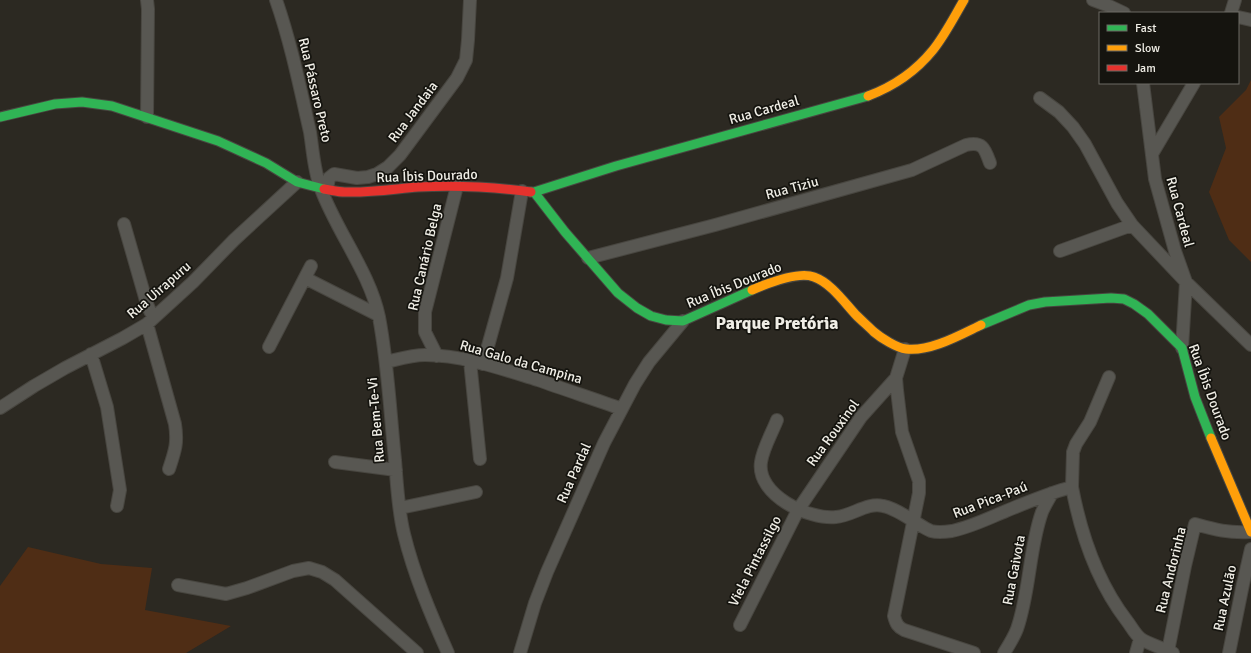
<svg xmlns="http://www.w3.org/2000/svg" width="1251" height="653" font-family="Signika,sans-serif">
<rect width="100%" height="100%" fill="#2c2922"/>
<!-- green -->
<path fill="#4f2d15" d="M1251,80V262L1229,240L1209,192L1226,148L1219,117L1246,90Z
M28,547L101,564L152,568L145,610L231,626L186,653H0V586Z"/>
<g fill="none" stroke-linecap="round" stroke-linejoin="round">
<defs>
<path id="street" d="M147,0L148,9L147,117
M276,0C291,43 300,88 310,132C313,151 314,172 321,189C337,232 370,273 379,317C388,364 390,412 395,460C397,484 398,510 404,534C414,575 431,615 448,653
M1093,0L1109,6L1124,13
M1231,13L1235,0
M1238,17L1251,20
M1143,83L1155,179L1175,251L1186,282L1182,348
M1040,98L1059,112L1073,127L1085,144L1117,203L1132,225L1186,282L1251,345
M1152,154L1194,83
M327,189L329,178L334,174L357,178L368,177L377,174L388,167L400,155L457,78L466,60L468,40L470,0
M124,224L147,304L150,311L154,317
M1060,251L1132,225
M588,258L715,225L912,170L966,145C983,141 985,149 990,163
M305,278L378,315
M147,324L175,424C178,443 175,451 169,469
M269,347L311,266
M905,349L896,378L897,390L902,432L919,481V493L894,616C896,624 898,627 904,630L974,653
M91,354L107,407L120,490L117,506
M437,356L425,332V312L457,186
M470,361L480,459
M386,362C399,359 412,355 425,355C463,355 502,369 538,380C566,390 594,399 622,409
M483,364L507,278L522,191
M0,408L34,386L65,368L123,338L147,324L193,282L234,240L297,182
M777,420C772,433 763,448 761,462C756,495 809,520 836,517C852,516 867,502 883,506C894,508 906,516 915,522C920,525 926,529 931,531C938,533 945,532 952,531C971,527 989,518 1006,511C1028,502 1049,493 1072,487L1073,452L1076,444L1090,422L1109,377
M335,462L396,470
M1072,487C1081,535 1097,582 1127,621C1131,626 1135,634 1140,638C1145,643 1166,649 1173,653
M400,508L476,492
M178,585L226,594L247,588L293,571L309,568L322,572L335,580L417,653
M740,625L798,510L861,417L896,378
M1168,651L1185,566L1195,524C1216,530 1228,533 1250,532
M520,653L535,603L547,572L604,443L635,384L649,362L683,321
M1004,653C1009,645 1014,637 1017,629C1030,592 1029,548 1042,512C1045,505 1049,499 1052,493
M1136,653L1140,639
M1229,653L1243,584L1251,549"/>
<path id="fast" d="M0,117L55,104L82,102L112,106L218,141L266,163L297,182L324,189
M531,192H534L616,166L868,96
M534,192L565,232L618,293L637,308L651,316L666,320L683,321L752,290
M981,325L1029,305L1045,302L1111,298L1124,299L1134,304L1148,314L1182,348L1195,397L1211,438"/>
<path id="slow" d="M868,96C892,87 916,71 933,50C945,35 954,17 964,0
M752,290C766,284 799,271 814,277C831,283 844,302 856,315C862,321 868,326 874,332C881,338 897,348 906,349C930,352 960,335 981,325
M1211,438L1251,532"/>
<path id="jam" d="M324,189C331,190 338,192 345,192C369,193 394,189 418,187C455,185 494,187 531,192"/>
</defs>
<!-- street casing -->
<use href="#street" stroke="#484640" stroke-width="14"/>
<!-- fast casing -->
<use href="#fast" stroke="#484640" stroke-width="11"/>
<!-- slow casing -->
<use href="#slow" stroke="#484640" stroke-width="11"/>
<!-- jam casing -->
<use href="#jam" stroke="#484640" stroke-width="11"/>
<!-- street -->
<use href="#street" stroke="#585752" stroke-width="12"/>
<!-- fast -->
<use href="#fast" stroke="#30b455" stroke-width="9"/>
<!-- slow -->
<use href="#slow" stroke="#ff9f0a" stroke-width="9"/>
<!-- jam -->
<use href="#jam" stroke="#e5322d" stroke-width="9"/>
</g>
<g text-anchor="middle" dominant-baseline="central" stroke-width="3.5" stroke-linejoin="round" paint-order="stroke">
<!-- street labels -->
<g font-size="14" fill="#f0eee6" stroke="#15140f">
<text transform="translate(315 90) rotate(77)">Rua Pássaro Preto</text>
<text transform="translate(764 110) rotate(-16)">Rua Cardeal</text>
<text transform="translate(413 112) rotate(-53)">Rua Jandaia</text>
<text transform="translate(427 176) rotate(-2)">Rua Íbis Dourado</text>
<text transform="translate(792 188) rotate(-15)">Rua Tiziu</text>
<text transform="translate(1180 212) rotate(75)">Rua Cardeal</text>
<text transform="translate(425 257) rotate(-77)">Rua Canário Belga</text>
<text transform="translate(734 285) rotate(-22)">Rua Íbis Dourado</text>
<text transform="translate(159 290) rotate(-41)">Rua Uirapuru</text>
<text transform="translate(521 362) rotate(16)">Rua Galo da Campina</text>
<text transform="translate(1210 392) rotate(70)">Rua Íbis Dourado</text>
<text transform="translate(376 420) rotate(-95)">Rua Bem-Te-Vi</text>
<text transform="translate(833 433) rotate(-54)">Rua Rouxinol</text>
<text transform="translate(574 473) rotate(-66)">Rua Pardal</text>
<text transform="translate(990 500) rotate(-21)">Rua Pica-Paú</text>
<text transform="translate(755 561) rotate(-63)">Viela Pintassilgo</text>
<text transform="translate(1014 570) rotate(-79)">Rua Gaivota</text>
<text transform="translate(1171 570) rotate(-76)">Rua Andorinha</text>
<text transform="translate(1225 598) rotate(-78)">Rua Azulão</text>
</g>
<!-- district labels -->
<g font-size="18" font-weight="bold" fill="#f0eee6" stroke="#15140f">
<text x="777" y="323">Parque Pretória</text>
</g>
</g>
<!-- legend -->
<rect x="1099" y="12" width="140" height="72" fill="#15140f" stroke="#6d6b65"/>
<rect x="1107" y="25" width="20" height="6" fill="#30b455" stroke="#6d6b65"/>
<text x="1135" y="32" font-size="12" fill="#f0eee6">Fast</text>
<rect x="1107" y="45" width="20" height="6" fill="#ff9f0a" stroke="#6d6b65"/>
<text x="1135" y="52" font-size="12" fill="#f0eee6">Slow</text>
<rect x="1107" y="65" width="20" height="6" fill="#e5322d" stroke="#6d6b65"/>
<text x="1135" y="72" font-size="12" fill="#f0eee6">Jam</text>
</svg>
